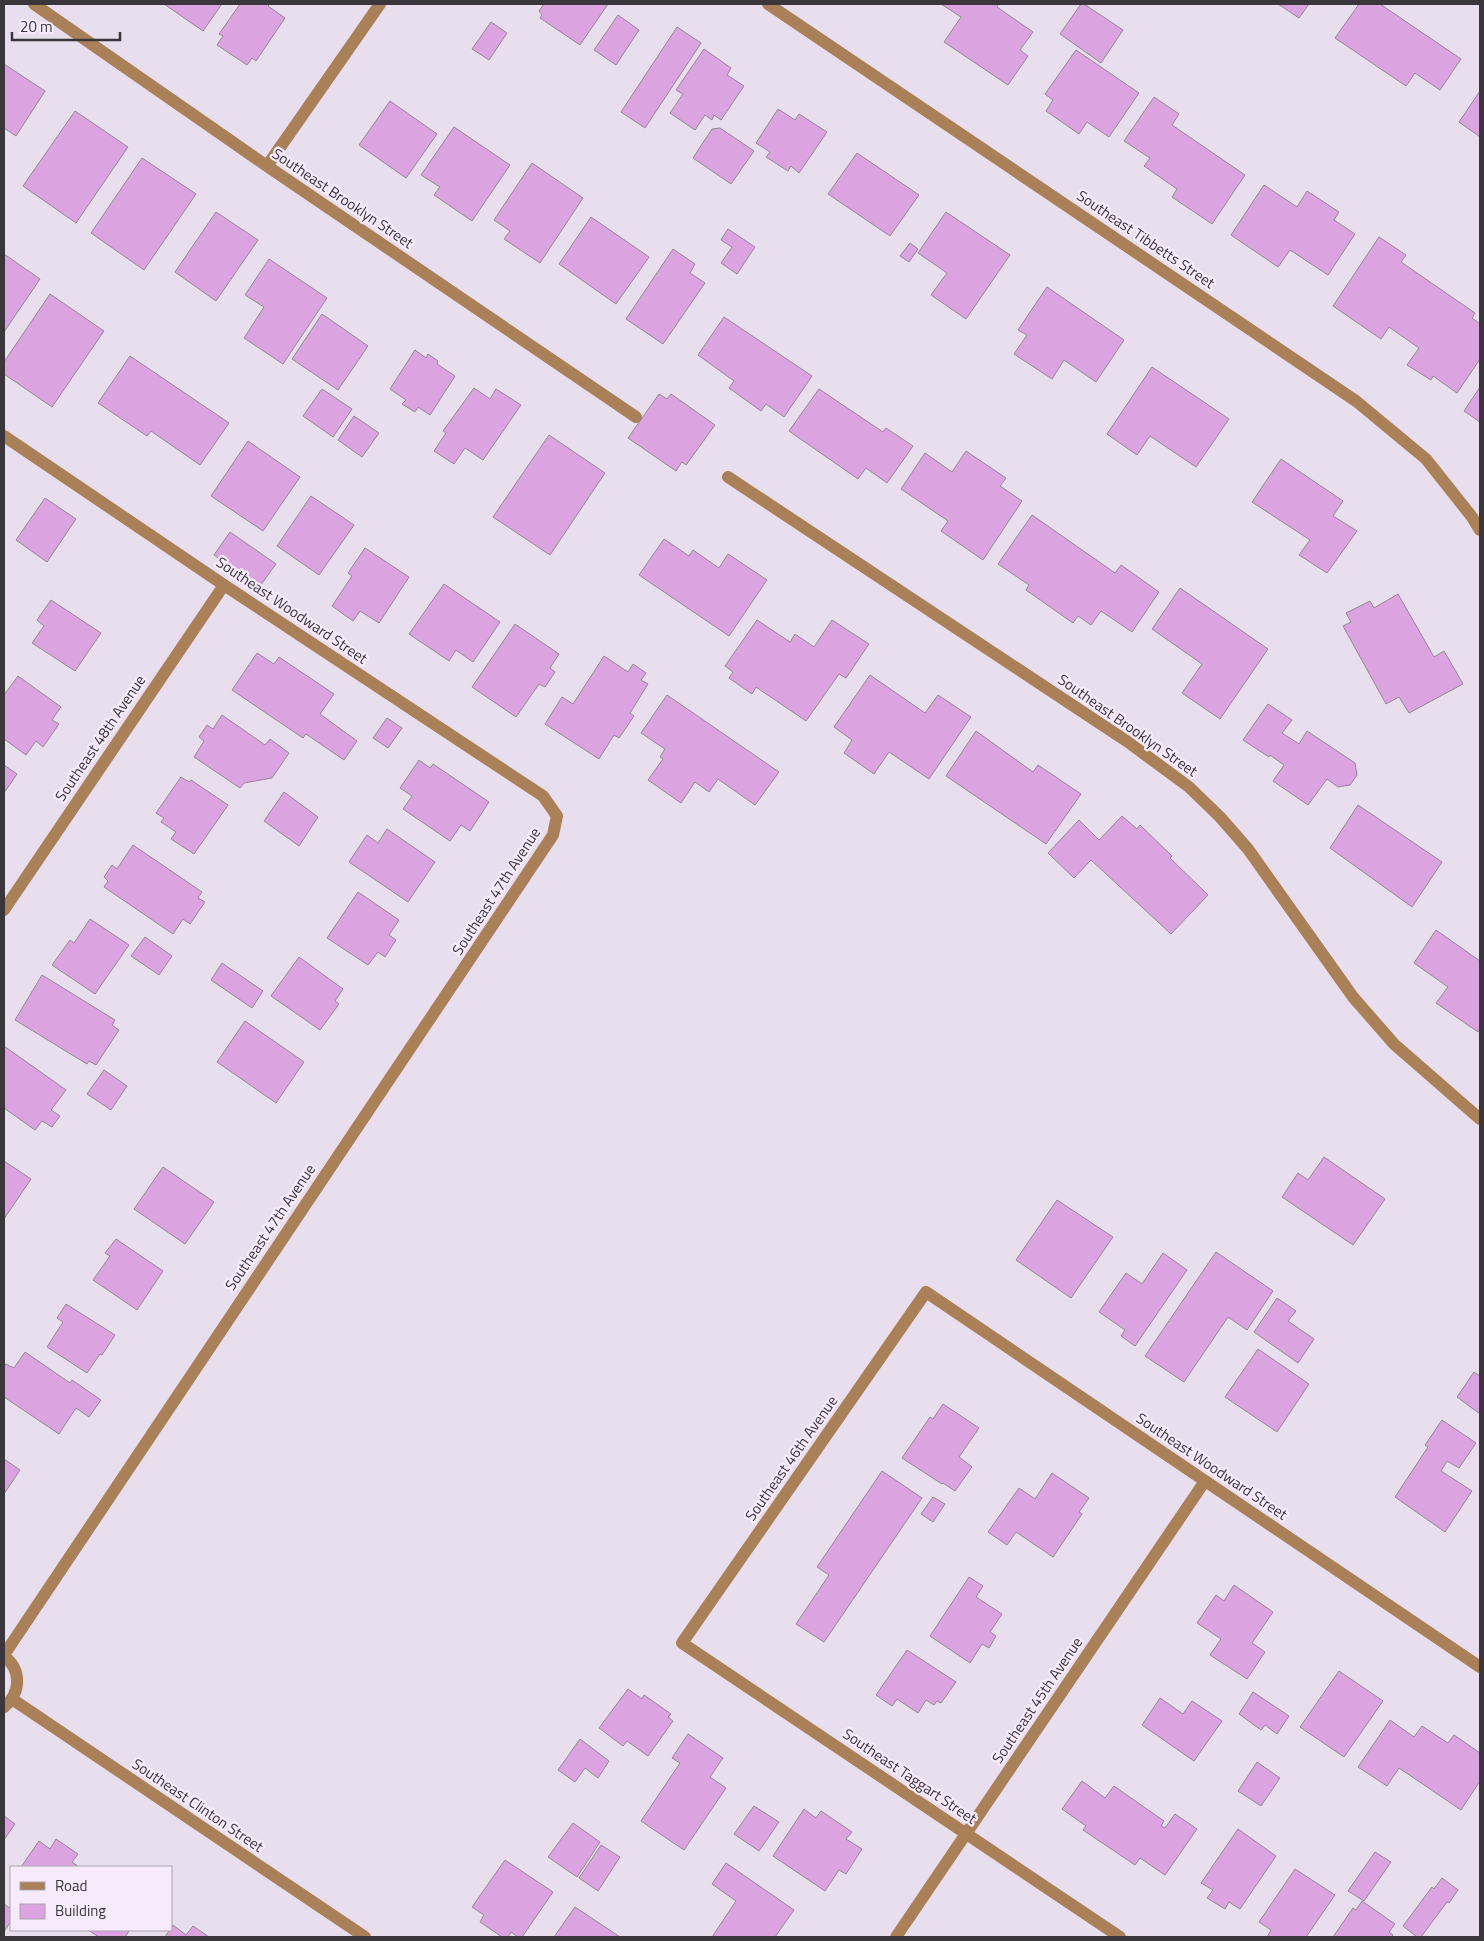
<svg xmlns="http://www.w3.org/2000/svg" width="1484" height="1941" font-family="'Titillium Web',sans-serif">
<rect width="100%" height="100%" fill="#e9deed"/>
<!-- building -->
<path fill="#dca3e1" stroke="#948795" d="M164,4H222L203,31Z
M240,4H270L268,6L285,18L256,61L252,58L247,65L217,45L223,36L219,34Z
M544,4H608L580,45L540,18L542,15L539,11Z
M941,4H999L997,7L1033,32L1020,50L1028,56L1008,85L944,42L961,17Z
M1081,4H1084L1123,30L1101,63L1060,34Z
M1278,4H1309L1299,18Z
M1359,4H1380L1461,59L1440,90L1415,73L1406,86L1335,38Z
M618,15L639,30L616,65L594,50Z
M491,22L507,33L489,60L472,49Z
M677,27L701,43L645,128L621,112Z
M704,49L731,68L727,75L744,86L721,120L714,115L712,120L705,115L695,130L670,113L683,94L676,90Z
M1076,50L1139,93L1109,137L1087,122L1079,134L1046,111L1053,100L1045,94Z
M4,64L45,91L16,136L4,128Z
M1480,91V137L1459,122Z
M1154,97L1179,114L1172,125L1245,175L1212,224L1172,197L1177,189L1144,166L1150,158L1124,141Z
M390,101L437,134L406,178L359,145Z
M778,109L795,120L799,114L827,132L799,173L791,166L788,171L766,157L770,152L756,143Z
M75,111L128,147L76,223L23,186Z
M454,127L510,165L472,221L434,195L440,187L421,175Z
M720,128L754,151L731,184L693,158L712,129Z
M857,153L919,195L890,236L828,194Z
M142,158L196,194L144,270L91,233Z
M532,163L583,198L540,263L504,239L510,231L494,220Z
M1264,185L1297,207L1307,191L1339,212L1334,220L1355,234L1328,275L1290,250L1278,267L1231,235Z
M216,212L258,240L216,301L175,272Z
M946,212L1010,255L966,319L931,295L947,273L918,253Z
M591,217L649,257L616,304L559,264Z
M728,229L755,247L737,274L721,263L732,247L721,240Z
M1379,237L1406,255L1401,262L1475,313L1472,318L1480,324V359L1457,393L1433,376L1431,380L1407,365L1419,348L1389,327L1381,339L1333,306Z
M910,243L918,249L909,262L900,256Z
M673,249L695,264L690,273L705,283L663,344L626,319Z
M4,254L40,279L4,332Z
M269,259L327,298L283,364L244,338L264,307L245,295Z
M1047,287L1124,340L1096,382L1064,360L1052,379L1014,354L1027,335L1018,330Z
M50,294L104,331L52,407L4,374V362Z
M322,314L368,346L338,390L292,359Z
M724,317L812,376L784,417L766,404L761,411L729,388L734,381L698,355Z
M415,350L426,358L428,354L438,361L437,364L455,376L430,415L418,407L415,412L402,404L406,400L390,389Z
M130,356L229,423L200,465L151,431L147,436L98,403Z
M1152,367L1229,419L1196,467L1150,436L1137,455L1107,434Z
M1480,387V422L1464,411Z
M474,388L490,399L496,389L521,405L483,460L465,448L454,464L434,451L446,433L443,431Z
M322,389L352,409L333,437L303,416Z
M819,389L883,432L886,428L913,446L887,483L866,468L858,479L789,431Z
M659,394L667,399L671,394L715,425L686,465L682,462L676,471L628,438Z
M354,416L379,433L362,457L338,440Z
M549,435L605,473L550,555L493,517Z
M248,441L300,477L263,531L211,496Z
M966,451L1006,478L1000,486L1022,501L983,560L941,531L948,521L901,489L925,453L952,472Z
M1281,459L1343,501L1333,516L1357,531L1327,573L1299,555L1310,540L1252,502Z
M311,496L354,525L319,575L277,546Z
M45,498L76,519L47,562L16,540Z
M1032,515L1115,573L1121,565L1159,592L1132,632L1101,611L1091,625L1078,616L1073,623L1026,590L1029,585L998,564Z
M230,532L276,564L260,586L214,555Z
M664,539L689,556L693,550L719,568L728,554L767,580L729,636L639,575Z
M365,548L409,577L379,623L360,611L353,621L332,606L352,576L348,573Z
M444,584L500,622L473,662L456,650L449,661L409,634Z
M1180,588L1268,649L1220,719L1182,693L1202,664L1152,629Z
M1398,594L1434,657L1444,651L1463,684L1409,713L1399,697L1386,704L1343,626L1351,622L1346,613L1370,601L1374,608Z
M51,600L101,633L75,671L32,643L44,626L37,620Z
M757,620L790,642L795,634L814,647L832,620L869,644L846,678L839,674L806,721L756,687L752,694L729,678L733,672L725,666Z
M515,624L559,654L550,668L555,672L545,687L539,684L516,717L472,687Z
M257,653L274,664L279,657L334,694L320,714L357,741L344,760L306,734L303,738L232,690Z
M604,656L628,672L633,664L646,673L641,680L648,684L630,713L634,716L619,738L614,735L599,759L545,724L562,697L573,704Z
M870,675L925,713L938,695L971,717L929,779L889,752L874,774L844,753L852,740L834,727Z
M18,676L61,707L52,720L59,724L43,747L36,741L26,755L4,739V695Z
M667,695L779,772L755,805L718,779L709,792L695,782L681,803L648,780L663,759L660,757L665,749L641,733Z
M1268,704L1292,720L1282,733L1299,744L1307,731L1355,763L1357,775L1350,785L1338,787L1327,779L1308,805L1273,781L1284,765L1270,755L1269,757L1243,740Z
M222,715L265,745L270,739L289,753L272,778L244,783L240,788L194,757L204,741L199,737L207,725L213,729Z
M387,718L402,728L388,748L373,738Z
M976,731L1033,772L1038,765L1081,794L1046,844L946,776Z
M419,760L430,768L433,764L489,802L470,831L461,825L450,841L403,809L412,796L400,788Z
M4,765L17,774L4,793Z
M181,777L189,782L191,780L228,805L194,854L171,839L176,832L161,822L164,818L156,813Z
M284,792L318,817L299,846L264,821Z
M1358,805L1442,862L1412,907L1330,848Z
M1122,816L1137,829L1140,825L1172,856L1170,858L1208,895L1171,934L1091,860L1074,878L1048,853L1079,820L1099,840Z
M387,829L435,862L408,902L349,862L367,835L378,843Z
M133,845L202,892L198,898L205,902L190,924L183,919L173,934L104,887L108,881L104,877L112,865L117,869Z
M358,892L399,920L389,935L396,940L385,957L378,952L368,965L327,938Z
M90,919L129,945L95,994L52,965L70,940L74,943Z
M1436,930L1480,961V1028L1478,1032L1436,1003L1448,987L1414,963Z
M145,937L172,956L159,975L131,956Z
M299,957L343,989L335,1001L339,1004L320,1030L271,996Z
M222,963L263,991L252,1008L211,980Z
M42,975L115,1020L112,1025L119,1030L96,1065L89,1061L87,1064L15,1020Z
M245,1021L304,1062L276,1103L217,1062Z
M4,1046L66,1090L51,1110L60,1116L52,1127L42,1121L35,1130L4,1108Z
M104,1070L127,1086L111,1110L87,1094Z
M1324,1157L1385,1199L1353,1245L1282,1197L1298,1173L1308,1180Z
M4,1161L31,1179L4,1219Z
M163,1167L214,1202L185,1244L134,1209Z
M1057,1200L1113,1237L1071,1298L1016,1260Z
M116,1239L163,1271L137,1310L93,1280L110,1256L105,1253Z
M1216,1252L1273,1291L1247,1330L1228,1317L1184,1382L1145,1356Z
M1163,1253L1187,1270L1135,1346L1121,1336L1125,1330L1099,1312L1126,1273L1142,1284Z
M1277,1298L1296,1311L1288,1321L1314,1339L1298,1363L1254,1332Z
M66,1304L115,1335L102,1355L100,1354L87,1373L47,1347L63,1322L57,1318Z
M1258,1349L1309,1384L1277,1432L1225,1397Z
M25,1352L70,1383L72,1380L101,1400L89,1417L76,1408L59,1434L4,1397V1367L6,1364L14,1368Z
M1474,1372L1480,1376V1414L1457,1397Z
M943,1404L979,1428L959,1457L972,1467L955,1491L943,1483L942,1484L902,1458L930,1417L933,1419Z
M1442,1420L1476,1443L1459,1468L1447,1461L1441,1471L1472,1491L1445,1532L1395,1497L1428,1447L1425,1445Z
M4,1459L20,1470L4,1494Z
M882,1471L922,1498L824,1642L796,1624L829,1575L817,1567Z
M1052,1473L1089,1498L1079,1512L1082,1514L1053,1557L1016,1532L1007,1545L988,1532L1019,1488L1035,1499Z
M933,1497L945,1504L933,1522L921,1514Z
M969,1577L983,1586L976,1597L1002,1614L990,1632L996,1636L989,1648L982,1644L970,1663L930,1636Z
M1234,1585L1273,1612L1252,1643L1265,1652L1247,1679L1210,1655L1221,1639L1197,1623L1216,1595L1224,1601Z
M907,1650L956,1682L941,1703L937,1701L934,1705L926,1700L918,1713L897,1699L892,1706L876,1695Z
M1339,1671L1383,1701L1344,1757L1300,1727Z
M628,1689L642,1699L644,1695L671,1714L668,1717L673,1721L648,1756L627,1741L623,1746L599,1728Z
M1253,1692L1289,1716L1277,1734L1265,1725L1261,1730L1239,1714Z
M1160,1698L1183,1714L1192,1701L1222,1721L1194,1761L1142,1725Z
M1390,1720L1414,1737L1422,1726L1448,1743L1454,1735L1480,1753V1781L1461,1810L1399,1768L1387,1786L1358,1767Z
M688,1734L723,1758L710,1777L726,1788L684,1850L641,1821L680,1763L672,1758Z
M580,1739L609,1761L598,1778L585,1768L575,1782L558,1770Z
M1257,1762L1280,1778L1261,1806L1238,1791Z
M1082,1781L1105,1798L1114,1786L1164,1821L1161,1826L1165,1828L1175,1814L1197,1829L1165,1875L1140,1858L1135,1865L1083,1830L1086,1826L1062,1809Z
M754,1806L779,1822L759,1851L734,1834Z
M804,1809L816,1818L821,1811L852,1832L846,1839L862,1849L846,1874L839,1870L825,1891L773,1856Z
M4,1816L15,1824L4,1840Z
M573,1823L600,1842L577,1877L548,1857Z
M1238,1829L1276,1856L1240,1909L1229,1902L1225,1909L1207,1898L1213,1890L1201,1883Z
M56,1839L78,1854L72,1862L79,1867H21L39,1841L50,1849Z
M601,1845L620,1857L598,1891L579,1878Z
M1375,1852L1391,1862L1364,1901L1348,1891Z
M505,1860L553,1892L522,1937H518L511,1932L508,1937H502L480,1922L484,1915L472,1907Z
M726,1863L794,1910L775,1937H712L736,1901L712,1884Z
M1295,1869L1335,1895L1306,1937H1267L1271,1930L1259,1922Z
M1442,1878L1458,1890L1449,1903L1447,1902L1421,1937H1417L1403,1926L1432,1887L1434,1889Z
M1362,1901L1395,1924L1389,1932L1393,1935L1391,1937H1333L1353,1908L1356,1910Z
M4,1904L11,1909V1921L4,1932Z
M575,1907L620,1937H554Z
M173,1925L186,1935L193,1926L209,1937H165Z
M88,1930H130L125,1937H99Z"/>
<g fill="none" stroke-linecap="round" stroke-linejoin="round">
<!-- minor -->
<path stroke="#aa8059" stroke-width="12" d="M34,4L267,166L636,417
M768,4L1356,401L1426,459L1472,517L1480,530
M267,166L380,4
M4,436L224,585L543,796L557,816L553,835L4,1655
M728,477L1128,742L1189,787L1220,817L1248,849L1353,997L1394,1044L1480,1119
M4,910L224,585
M4,1656C22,1670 21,1693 4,1707
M12,1699L365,1937
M896,1937L1205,1481
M1120,1937L682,1643L926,1292L1480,1667"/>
</g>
<g text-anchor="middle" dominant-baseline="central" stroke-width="4.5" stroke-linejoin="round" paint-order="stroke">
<!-- street labels -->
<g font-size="15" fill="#3a363c" stroke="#f7ebfb">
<text transform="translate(343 198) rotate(34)">Southeast Brooklyn Street</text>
<text transform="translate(1146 239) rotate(34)">Southeast Tibbetts Street</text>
<text transform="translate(292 610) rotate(34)">Southeast Woodward Street</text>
<text transform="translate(1128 725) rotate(35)">Southeast Brooklyn Street</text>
<text transform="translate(100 738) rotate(-56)">Southeast 48th Avenue</text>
<text transform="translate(496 891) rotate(-57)">Southeast 47th Avenue</text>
<text transform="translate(270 1227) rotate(-56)">Southeast 47th Avenue</text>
<text transform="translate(791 1458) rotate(-55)">Southeast 46th Avenue</text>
<text transform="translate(1212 1466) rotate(34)">Southeast Woodward Street</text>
<text transform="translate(1037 1700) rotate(-56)">Southeast 45th Avenue</text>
<text transform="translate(910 1776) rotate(34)">Southeast Taggart Street</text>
<text transform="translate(198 1805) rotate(34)">Southeast Clinton Street</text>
</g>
</g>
<!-- border -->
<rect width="1484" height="1941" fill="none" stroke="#3a363c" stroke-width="10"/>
<!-- legend -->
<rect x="10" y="1866" width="162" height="65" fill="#f7ebfb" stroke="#aba3af"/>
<rect x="20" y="1882" width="25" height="8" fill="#aa8059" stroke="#aba3af"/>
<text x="55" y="1891" font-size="15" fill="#3a363c">Road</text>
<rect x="20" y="1904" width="25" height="15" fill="#dca3e1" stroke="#aba3af"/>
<text x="55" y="1916" font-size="15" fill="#3a363c">Building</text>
<!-- scale -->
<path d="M12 32v8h108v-8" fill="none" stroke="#3a363c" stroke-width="2.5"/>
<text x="20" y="32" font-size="15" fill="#3a363c" stroke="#f7ebfb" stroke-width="4" paint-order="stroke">20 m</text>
</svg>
